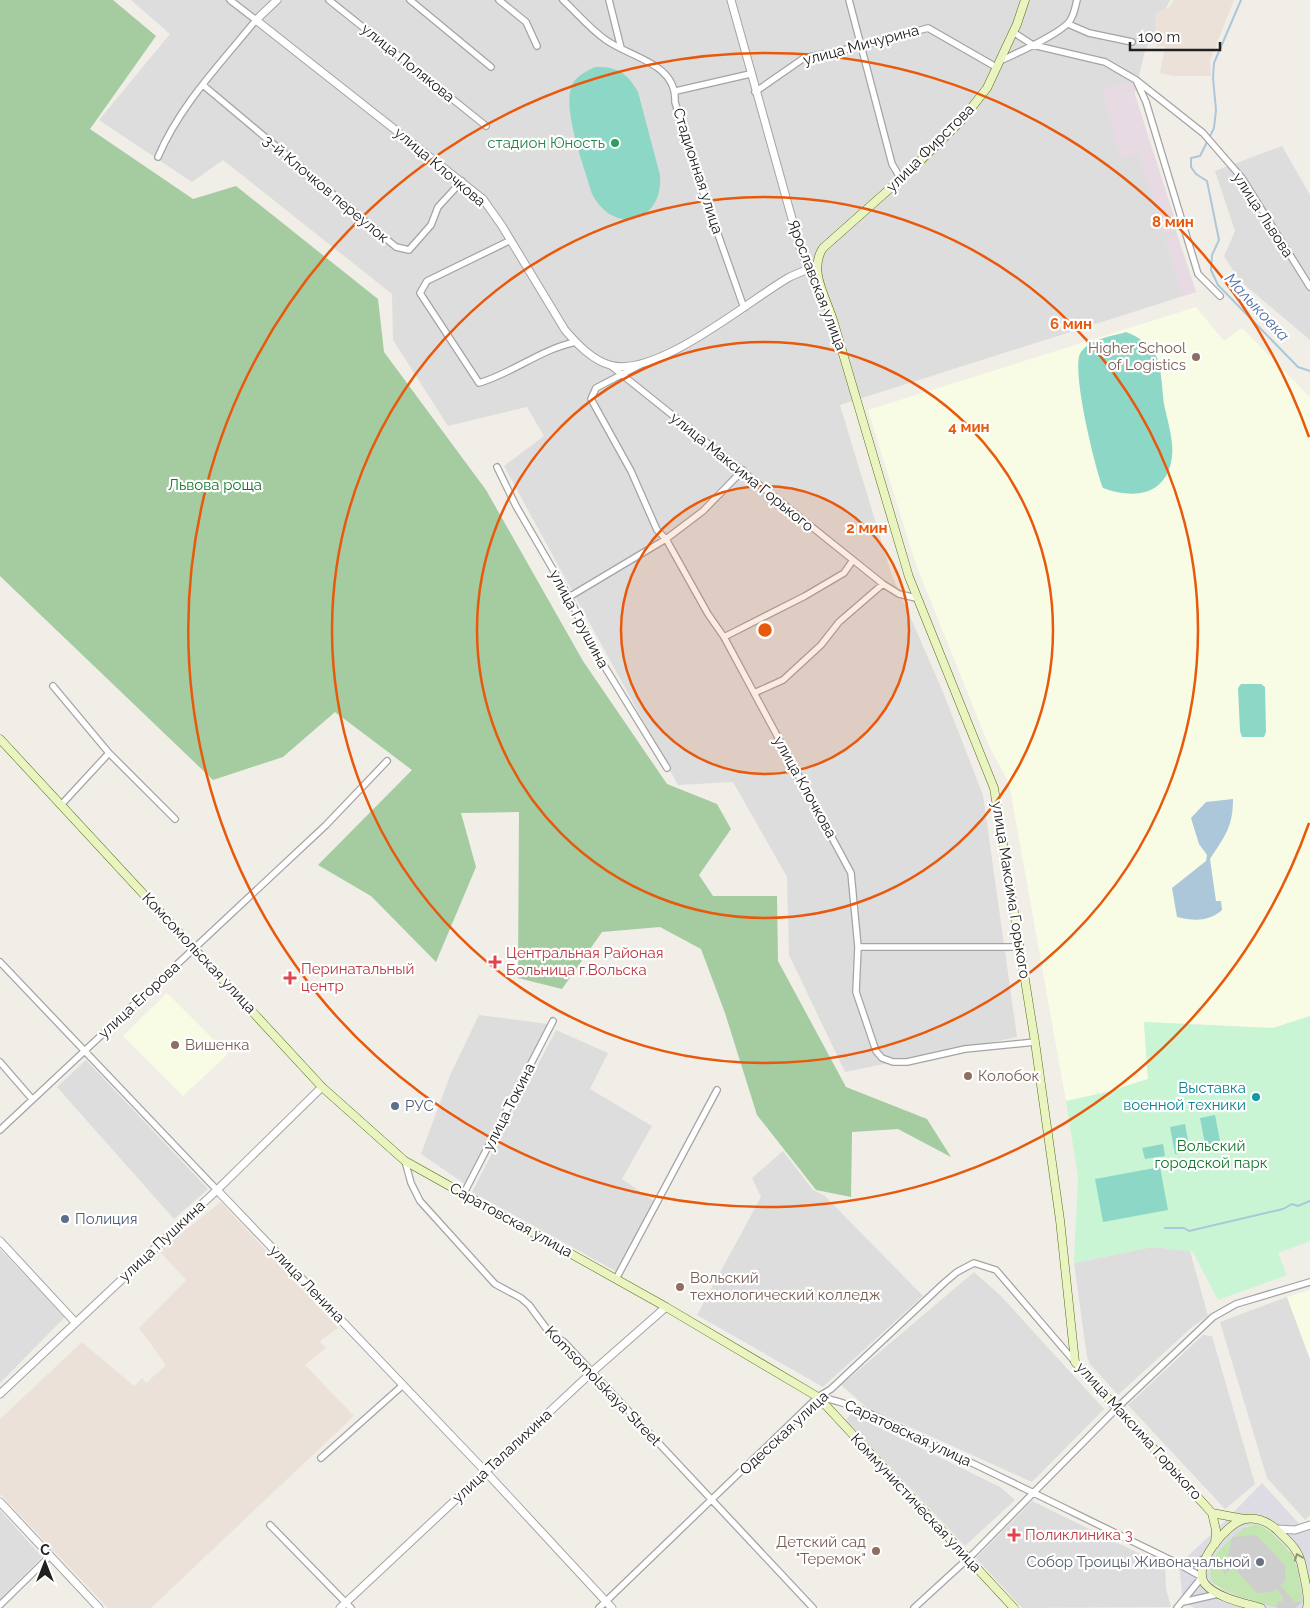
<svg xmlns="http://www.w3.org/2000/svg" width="1310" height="1608" font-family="Raleway,sans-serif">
<rect width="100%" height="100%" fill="#f0eee7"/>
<!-- residential -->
<path fill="#dedddd" d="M131,0H1170L1145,51L1133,100L1196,292L840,405L891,573L943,692L983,795L1017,1037L845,1072L789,955L787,877L733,782L678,785L504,466L544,436L527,407L448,426L393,340L392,294L223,160L192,182L99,120L170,34Z
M1282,146L1310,195V340L1240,281L1224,256L1235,231L1215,171Z
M479,1015L548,1024L465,1184L421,1154L451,1073Z
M556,1030L608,1053L590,1089L652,1126L622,1179L657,1203L619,1273L472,1192Z
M86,1060L208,1189L174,1219L57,1087Z
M783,1151L813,1190L825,1196L923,1296L823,1387L697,1315L761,1197L752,1178Z
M1152,1247L1190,1251L1208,1316L1192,1327L1118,1395L1090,1364L1087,1357L1074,1263Z
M0,1249L65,1317L0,1383Z
M974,1272L1001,1296L1104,1409L1032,1482L866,1407L841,1385Z
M1287,1297L1310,1359V1515L1305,1520L1267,1478L1220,1322Z
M1203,1335L1212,1336L1255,1484L1225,1509L1128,1405Z
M851,1414L1000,1487L1015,1500L965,1546L846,1420Z
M1032,1501L1165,1566L1166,1589L1171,1607L1022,1608L976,1558Z
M0,1510L42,1557L0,1599Z"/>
<!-- industrial -->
<path fill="#e8dae3" d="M1131,82L1178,229L1164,235L1138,152L1120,158L1102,89Z
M1177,236L1196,292L1183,296L1165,240Z"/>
<!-- education -->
<path fill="#f8fce4" d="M1196,307L1224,341L1242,328L1310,397V1016L1273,1028L1144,1022L1148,1079L1107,1092L1066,1101L1009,783L989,746L915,562L868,410Z
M167,993L228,1054L183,1096L123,1036Z
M1310,1290V1359L1287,1297Z"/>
<!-- religious -->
<path fill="#cecece" d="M1245,1527L1292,1553L1303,1602L1296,1608H1278L1251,1601L1210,1566L1232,1537Z"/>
<!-- military -->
<path fill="#ece1d8" d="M1174,0H1234L1210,61L1211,76H1173L1160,73L1165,46L1157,47L1155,14L1170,7Z
M221,1202L338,1328L320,1341L326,1348L305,1365L354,1416L151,1608H108L0,1494V1419L82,1342L134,1386L142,1378L146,1383L166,1365L139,1328L186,1280L159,1251Z"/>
<!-- grass -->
<path fill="#c3e5b2" d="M1255,1524C1266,1527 1270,1531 1278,1539C1301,1561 1298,1572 1303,1602H1295L1280,1585L1285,1581V1565L1256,1535L1232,1537L1227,1561L1231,1565L1226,1567L1223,1572L1225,1574L1233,1567L1257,1593L1272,1592L1276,1589L1283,1597L1282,1602L1278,1601L1276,1607C1254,1601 1227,1596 1210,1580C1206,1555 1233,1531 1255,1524Z"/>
<!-- forest -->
<path fill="#a5cba0" d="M0,0H113L156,36L90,129L193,199L236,186L378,299L384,352L486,490L583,661L667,784L717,804L731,829L699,875L713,896H777L778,961L846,1087L927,1119L951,1157L898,1129L852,1132L851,1197L816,1190L757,1115L725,1013L701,949L660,927L602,932L562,989L518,978L519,812L461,813L476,867L436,962L371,896L318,865L412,770L335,712L283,757L213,780L0,576Z"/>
<!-- park -->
<path fill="#c9f5d4" d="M1310,1016V1241L1278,1253L1287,1275L1218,1300L1193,1252L1190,1251L1152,1247L1074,1263L1078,1177L1066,1101L1107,1092L1148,1079L1144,1022L1273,1028Z"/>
<!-- pitch -->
<path fill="#8dd7c7" d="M595,67C616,66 628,73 638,92L660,175C664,223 613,236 592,194C585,169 560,106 573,83C578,75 587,71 595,67Z
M1126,332C1139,337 1151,345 1157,358C1162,372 1162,390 1164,404C1167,419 1174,441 1172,456C1168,495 1134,500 1103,488C1095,468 1070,366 1081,352C1092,338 1110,337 1126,332Z
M1241,684H1261L1265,687L1266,732L1264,737H1242L1240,731L1238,688Z
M1215,1115L1221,1146L1206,1149L1200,1118Z
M1185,1124L1190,1151L1175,1154L1170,1127Z
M1163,1144L1165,1156L1145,1159L1142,1148Z
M1160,1167L1168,1210L1103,1222L1095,1179Z"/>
<!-- plaza -->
<path fill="#dddce5" d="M1262,1483L1303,1528L1310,1529V1608H1296L1303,1602L1296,1562L1292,1553L1267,1527L1255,1524L1245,1527L1232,1537L1216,1554L1210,1566L1211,1580L1217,1587L1241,1597L1278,1608H1195L1183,1602L1179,1564L1216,1530Z"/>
<!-- water -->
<path fill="#acc7d9" d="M1233,799C1233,827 1225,836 1210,859L1216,901H1221L1222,910C1209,922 1193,921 1177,917L1172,888L1206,861L1207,855L1199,844L1191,818L1206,802Z"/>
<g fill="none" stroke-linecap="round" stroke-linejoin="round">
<!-- stream -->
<path stroke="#acc7d9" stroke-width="2" d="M1241,0L1214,63L1213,78L1216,110L1214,128L1200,156L1191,158V167L1196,174L1207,181L1219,240L1212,255L1211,270L1218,285L1298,367L1310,371
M1165,1228H1184L1189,1231L1283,1209L1292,1204L1298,1206L1310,1201"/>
<defs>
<path id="minor" d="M329,0L486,126
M410,0L491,67
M499,0L526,22L537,46
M563,0C577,13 590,29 606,40C631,58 677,63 675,102L696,172L744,308
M609,0L621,48
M849,0L892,164L901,179
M1068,24L1089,33L1132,42
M1013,32L1033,45L1105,62L1136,80L1203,133L1242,178L1310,287
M1000,61C1017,53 1058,35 1069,22C1074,16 1075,8 1077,0
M1137,82L1146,102L1198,274L1220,296
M203,85L396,247L409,250L431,225L438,207L462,181
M676,91L750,74
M755,92L804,58L862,46L928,28L996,67
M158,157C180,105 221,63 256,20L230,0
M511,240L427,281L420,293L479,383C513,373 541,349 576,342
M610,365L883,584L899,594L916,598
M640,365L596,388L591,399L631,471L657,530L666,539L708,614L724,637L851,873L858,947L856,992L876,1051L882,1058L893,1062H907L965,1049L1035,1042
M497,467L516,506L569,597L592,646L667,768
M569,597L666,539L703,511L743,470
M724,637L805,596L844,573L853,560
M53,686L109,753L175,819
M754,693L783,680L821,645L839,622L883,584
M61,805L109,753
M858,947H1020
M0,962L217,1190
M0,1062L32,1099
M0,1130L326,825L387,761
M405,1161L411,1183L420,1201L495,1284L521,1298L529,1305L549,1332L564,1342L813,1608
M464,1193L553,1021
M616,1279L717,1090
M818,1397C857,1403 894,1426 930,1443C1013,1482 1096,1524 1179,1564L1202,1577L1177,1608
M321,1458L403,1385
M270,1525L351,1608
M1182,1564L1195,1563L1204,1559
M1183,1602L1218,1594
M0,1605L50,1556
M599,1608L818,1397L831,1389L944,1283L957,1272L974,1263L996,1270L1075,1362
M914,1608L974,1553L1118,1407L1213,1317L1236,1304L1310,1282"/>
<path id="tertiary" d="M277,0L256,20L483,199L502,226L565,330C577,344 592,360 610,365C656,379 748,301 788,278C797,273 807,270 817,266
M731,0L801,251L809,269L817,277
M217,1190L486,1472L612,1608
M0,1241L75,1322
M0,1394L217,1190L322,1087
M0,1502L99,1608
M1277,1529L1295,1530L1310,1525
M340,1608L592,1372L666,1307"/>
<path id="secondary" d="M1025,0L1017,24L987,88L961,121L912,169L823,248C808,270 826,297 833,320L909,577L994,788L1035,1042L1060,1220L1075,1362L1212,1513L1216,1530L1215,1544
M0,739L322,1087L405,1161L666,1307L818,1397L1014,1608
M1212,1513L1244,1519
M1261,1608C1244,1603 1217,1598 1205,1584C1191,1565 1227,1523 1245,1519C1260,1516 1272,1524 1282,1535C1292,1544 1299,1552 1302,1566C1304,1578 1310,1596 1307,1608"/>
</defs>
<!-- minor casing -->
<use href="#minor" stroke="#a4a4a4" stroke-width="8"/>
<!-- tertiary casing -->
<use href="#tertiary" stroke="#a4a4a4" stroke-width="9"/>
<!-- secondary casing -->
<use href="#secondary" stroke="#546f0f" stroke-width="9"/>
<!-- minor -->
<use href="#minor" stroke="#fff" stroke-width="5.5"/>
<!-- tertiary -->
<use href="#tertiary" stroke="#fff" stroke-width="7"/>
<!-- secondary -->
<use href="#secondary" stroke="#e9f4c1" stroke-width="8"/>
</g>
<!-- one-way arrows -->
<defs><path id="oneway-chevron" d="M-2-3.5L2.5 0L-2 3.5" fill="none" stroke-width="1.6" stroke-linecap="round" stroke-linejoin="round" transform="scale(1.25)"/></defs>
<use stroke="#8f9579" href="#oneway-chevron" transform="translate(1298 1557) rotate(-111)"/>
<!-- distance rings -->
<circle cx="765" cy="630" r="144" fill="#e8590c" fill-opacity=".12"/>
<g fill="none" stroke="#e8590c" stroke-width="2.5">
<circle cx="765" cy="630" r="144"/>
<circle cx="765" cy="630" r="288"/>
<circle cx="765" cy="630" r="433"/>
<path d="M1309 823A577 577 0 1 1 1309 437"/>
</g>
<!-- markers -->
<circle fill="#2e9e5b" stroke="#fff" stroke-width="2" cx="615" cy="143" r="5"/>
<g fill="#8d6e63" stroke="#fff" stroke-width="2">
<circle cx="1196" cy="357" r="5"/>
<circle cx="175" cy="1045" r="5"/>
<circle cx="968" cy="1076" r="5"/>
<circle cx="680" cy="1287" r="5"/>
<circle cx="876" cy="1551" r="5"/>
</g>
<g fill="#e0444e" stroke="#fff" stroke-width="2">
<path d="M492.5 954.5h5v5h5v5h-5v5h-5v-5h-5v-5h5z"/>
<path d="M287.5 970.5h5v5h5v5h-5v5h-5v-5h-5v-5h5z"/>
<path d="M1011.5 1527.5h5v5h5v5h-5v5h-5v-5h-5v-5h5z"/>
</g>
<circle fill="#0f9aa8" stroke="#fff" stroke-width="2" cx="1256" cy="1097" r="5"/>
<g fill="#5c6f8a" stroke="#fff" stroke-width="2">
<circle cx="395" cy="1106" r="5"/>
<circle cx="65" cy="1219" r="5"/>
</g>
<circle fill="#6b7280" stroke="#fff" stroke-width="2" cx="1260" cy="1562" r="5"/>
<g text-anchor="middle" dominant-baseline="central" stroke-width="4.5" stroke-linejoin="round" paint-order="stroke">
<!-- street labels -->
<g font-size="15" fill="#202020" stroke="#fff">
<text transform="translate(861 45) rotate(-15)">улица Мичурина</text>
<text transform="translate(408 63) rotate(39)">улица Полякова</text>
<text transform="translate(930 148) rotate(-45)">улица Фирстова</text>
<text transform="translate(440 167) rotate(40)">улица Клочкова</text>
<text transform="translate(698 171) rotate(72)">Стадионная улица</text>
<text transform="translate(326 189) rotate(40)">3-й Клочков переулок</text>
<text transform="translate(1263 215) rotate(57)">улица Львова</text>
<text transform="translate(817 285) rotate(69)">Ярославская улица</text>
<text transform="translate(742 472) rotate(39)">улица Максима Горького</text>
<text transform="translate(579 619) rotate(62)">улица Грушина</text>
<text transform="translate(805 787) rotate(61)">улица Клочкова</text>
<text transform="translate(1011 890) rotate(81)">улица Максима Горького</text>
<text transform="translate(199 953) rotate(47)">Комсомольская улица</text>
<text transform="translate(139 1000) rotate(-43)">улица Егорова</text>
<text transform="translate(509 1107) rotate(-63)">улица Токина</text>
<text transform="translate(511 1220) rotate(29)">Саратовская улица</text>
<text transform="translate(162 1241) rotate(-43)">улица Пушкина</text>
<text transform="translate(307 1284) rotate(46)">улица Ленина</text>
<text transform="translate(603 1386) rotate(46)">Komsomolskaya Street</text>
<text transform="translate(1139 1431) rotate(48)">улица Максима Горького</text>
<text transform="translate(784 1433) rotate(-43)">Одесская улица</text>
<text transform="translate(908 1433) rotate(25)">Саратовская улица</text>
<text transform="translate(502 1456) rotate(-43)">улица Талалихина</text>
<text transform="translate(916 1503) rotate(47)">Коммунистическая улица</text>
</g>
<!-- leisure labels -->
<g font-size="15" fill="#27864d" stroke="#fff" text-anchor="end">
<text x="605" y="143">стадион Юность</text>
</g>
<!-- education labels -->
<g font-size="15" fill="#785e54" stroke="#fff" text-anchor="start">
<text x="1186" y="348" text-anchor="end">Higher School<tspan x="1186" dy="17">of Logistics</tspan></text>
<text x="185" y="1045">Вишенка</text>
<text x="978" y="1076">Колобок</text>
<text x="690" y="1278">Вольский<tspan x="690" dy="17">технологический колледж</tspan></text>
<text x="866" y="1542" text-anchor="end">Детский сад<tspan x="866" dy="17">"Теремок"</tspan></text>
</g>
<!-- park labels -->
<g font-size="15" fill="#16762e" stroke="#fff">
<text x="215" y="485">Львова роща</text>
<text x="1211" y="1146">Вольский<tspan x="1211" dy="17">городской парк</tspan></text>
</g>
<!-- health labels -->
<g font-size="15" fill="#be3a42" stroke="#fff" text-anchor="start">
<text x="506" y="953">Центральная Районая<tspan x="506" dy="17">Больница г.Вольска</tspan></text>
<text x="301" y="969">Перинатальный<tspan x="301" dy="17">центр</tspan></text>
<text x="1025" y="1535">Поликлиника 3</text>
</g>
<!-- culture labels -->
<g font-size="15" fill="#0d838f" stroke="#fff" text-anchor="end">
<text x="1246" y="1088">Выставка<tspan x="1246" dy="17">военной техники</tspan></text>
</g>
<!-- service labels -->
<g font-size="15" fill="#4e5e75" stroke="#fff" text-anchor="start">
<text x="405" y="1106">РУС</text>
<text x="75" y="1219">Полиция</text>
</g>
<!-- worship labels -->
<g font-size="15" fill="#5b616d" stroke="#fff" text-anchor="end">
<text x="1250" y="1562">Собор Троицы Живоначальной</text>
</g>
<!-- water labels -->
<g font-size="16" font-style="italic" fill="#5470a8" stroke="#fff">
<text transform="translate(1257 307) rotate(47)">Малыковка</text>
</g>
</g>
<circle cx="765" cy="630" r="8" fill="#e8590c" stroke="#fff" stroke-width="2.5"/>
<g font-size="15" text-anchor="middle" font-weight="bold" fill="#e8590c" stroke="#fff" stroke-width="4.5" stroke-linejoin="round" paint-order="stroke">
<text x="1173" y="227">8 мин</text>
<text x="1071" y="329">6 мин</text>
<text x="969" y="432">4 мин</text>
<text x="867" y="533">2 мин</text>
</g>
<!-- north arrow -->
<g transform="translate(45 1563)" stroke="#ffffff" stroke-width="4" paint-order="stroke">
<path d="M0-4L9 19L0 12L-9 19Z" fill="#202020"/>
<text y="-8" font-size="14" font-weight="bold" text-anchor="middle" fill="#202020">С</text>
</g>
<!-- scale -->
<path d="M1130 42v8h90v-8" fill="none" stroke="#202020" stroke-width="2.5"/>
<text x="1138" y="42" font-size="15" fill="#202020" stroke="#ffffff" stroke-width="4" paint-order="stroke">100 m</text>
</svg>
